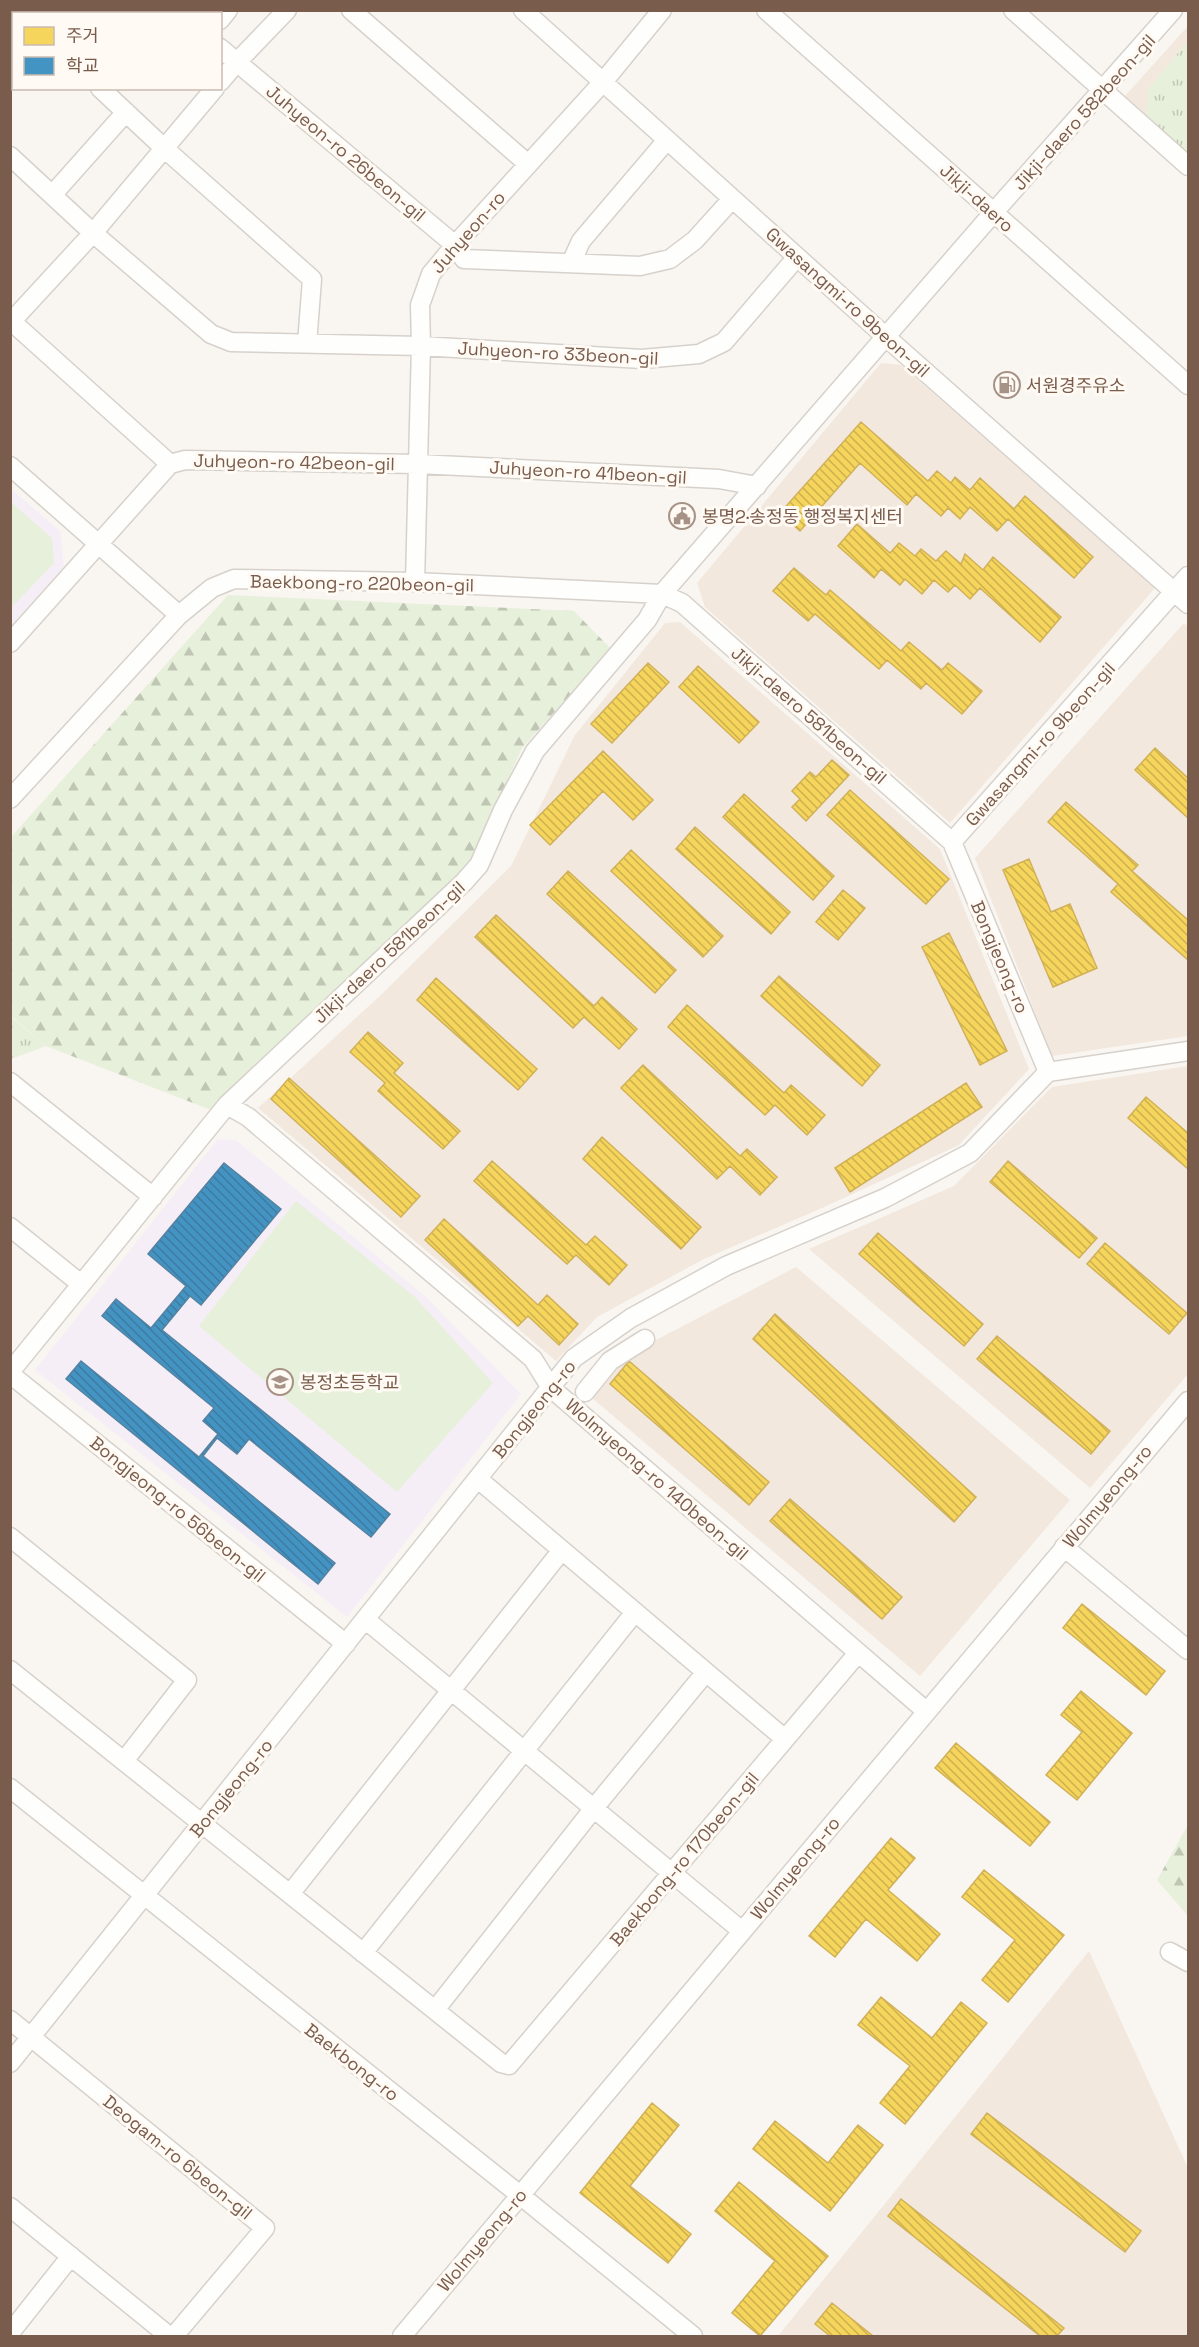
<svg xmlns="http://www.w3.org/2000/svg" width="1199" height="2347" font-family="'Space Grotesk','Noto Sans KR',sans-serif">
<defs>
<pattern id="forest-firs" width="22" height="20" patternUnits="userSpaceOnUse" patternTransform="scale(1.5)"><rect width="22" height="20" fill="#e7f0db"/><path d="M5 1l3.5 6h-7zM16 11l3.5 6h-7z" fill="#c0c6b4"/></pattern>
<pattern id="park-tufts" width="24" height="20" patternUnits="userSpaceOnUse" patternTransform="scale(1.5)"><rect width="24" height="20" fill="#e7f0db"/><path d="M3 7l-1-3M5 7V3M7 7l1-3M15 17l-1-3M17 17v-4M19 17l1-3" fill="none" stroke="#c0c6b4"/></pattern>
<pattern id="homes-back-hatch" width="6" height="6" patternUnits="userSpaceOnUse" patternTransform="scale(1.5)"><rect width="6" height="6" fill="#f6d55c"/><path d="M-1 5l2 2M0 0l6 6M5-1l2 2" fill="none" stroke="#ccb04e"/></pattern>
<pattern id="schools-back-hatch" width="6" height="6" patternUnits="userSpaceOnUse" patternTransform="scale(1.5)"><rect width="6" height="6" fill="#4393c3"/><path d="M-1 5l2 2M0 0l6 6M5-1l2 2" fill="none" stroke="#3d7ba1"/></pattern>
</defs>
<rect width="100%" height="100%" fill="#f9f5f0"/>
<!-- residential -->
<path fill="#f2e8de" d="M1188,26V153L1125,96Z
M881,363L901,365L1155,588L950,823L705,607L697,583Z
M680,622L940,849L1029,1069L959,1145L822,1208L704,1259L597,1317L556,1361L258,1108L383,993L511,866L575,735L665,623Z
M1184,623L1188,627V1036L1052,1056L975,858Z
M1188,1066V1374L1090,1488L809,1249L954,1186L1052,1087Z
M796,1267L1070,1500L920,1676L585,1392L606,1366Z
M1089,1951L1188,2168V2336H778Z"/>
<!-- education -->
<path fill="#f6eef6" d="M11,489L60,531L64,566L11,626Z
M218,1139L236,1140L426,1297L521,1394L347,1617L35,1370Z"/>
<!-- forest -->
<path fill="url(#forest-firs)" d="M228,595L574,611L611,649L522,748L471,863L211,1110L46,1046L11,1016V837Z
M1188,1825V1916L1157,1880Z"/>
<!-- park -->
<path fill="url(#park-tufts)" d="M1188,41V153L1147,116L1148,89Z
M10,1017H11L46,1046L11,1059Z"/>
<!-- pitch -->
<path fill="#e7f0db" d="M11,502L52,538L54,563L11,608Z
M296,1201L415,1297L493,1383L397,1492L199,1326Z"/>
<!-- homes -->
<path fill="url(#homes-back-hatch)" stroke="#d1b158" stroke-width="1.5" d="M861,422L928,481L937,471L951,483L955,477L970,490L980,478L1014,509L1025,496L1093,557L1074,578L1008,519L997,531L970,507L960,519L948,508L941,516L916,494L907,505L860,463L800,531L780,513Z
M857,524L890,553L899,543L915,556L921,549L936,561L946,551L961,564L965,554L983,570L993,557L1061,617L1040,642L980,588L970,599L955,585L948,592L934,580L922,594L905,579L900,585L881,569L874,578L838,546Z
M794,568L826,595L830,590L901,651L909,642L942,670L948,663L982,691L962,714L926,683L921,689L887,660L879,669L815,614L808,621L773,591Z
M648,663L669,682L612,743L591,724Z
M698,666L759,722L739,743L679,687Z
M1155,748L1188,778V818L1135,770Z
M603,751L653,800L633,820L603,791L550,845L530,825Z
M832,760L849,775L806,821L792,807L800,799L792,791L810,772L816,777Z
M850,790L949,879L926,904L827,815Z
M744,794L834,876L813,900L723,817Z
M1066,802L1138,865L1132,871L1188,920V960L1111,892L1118,884L1048,822Z
M695,827L790,912L771,934L676,849Z
M631,850L723,936L703,957L611,871Z
M1029,859L1051,912L1070,904L1097,968L1053,987L1003,870Z
M568,871L676,970L655,993L547,894Z
M843,890L865,908L838,940L816,922Z
M496,915L594,1006L602,997L637,1029L619,1049L584,1017L573,1028L475,937Z
M949,933L1007,1051L980,1065L922,947Z
M779,976L880,1065L862,1086L761,996Z
M436,978L537,1069L518,1090L417,1000Z
M687,1005L784,1093L791,1085L825,1115L807,1135L775,1105L765,1115L668,1027Z
M368,1032L403,1063L394,1073L460,1131L443,1149L378,1091L385,1083L350,1052Z
M643,1065L740,1156L747,1149L777,1177L760,1195L730,1166L717,1179L621,1088Z
M289,1078L420,1196L401,1217L271,1099Z
M966,1083L982,1107L850,1192L835,1168Z
M1146,1097L1188,1133V1169L1128,1118Z
M602,1137L701,1227L681,1249L583,1159Z
M492,1161L586,1245L595,1236L627,1265L609,1285L576,1255L567,1264L474,1181Z
M1008,1161L1097,1238L1079,1258L990,1182Z
M444,1219L538,1305L547,1295L578,1324L559,1345L528,1316L518,1326L425,1240Z
M878,1233L983,1324L964,1346L859,1254Z
M1105,1243L1187,1313L1169,1334L1087,1264Z
M775,1314L976,1497L954,1522L753,1339Z
M997,1336L1110,1431L1091,1454L977,1359Z
M629,1361L769,1482L749,1505L610,1384Z
M790,1499L902,1597L882,1619L770,1521Z
M1082,1604L1165,1671L1146,1695L1063,1628Z
M1081,1691L1132,1733L1077,1800L1046,1775L1082,1732L1061,1715Z
M956,1743L1050,1822L1030,1846L935,1768Z
M891,1838L915,1858L888,1890L940,1934L917,1961L866,1919L835,1957L809,1936Z
M984,1870L1064,1935L1008,2002L982,1980L1015,1940L962,1897Z
M881,1997L932,2038L961,2002L987,2023L905,2124L880,2103L910,2066L858,2025Z
M652,2103L679,2125L630,2186L691,2234L668,2263L580,2193Z
M987,2113L1141,2231L1125,2252L971,2134Z
M775,2121L828,2163L858,2125L883,2145L830,2211L753,2149Z
M739,2182L828,2256L760,2336L732,2313L775,2261L715,2211Z
M901,2199L1064,2328L1057,2336H1040L888,2216Z
M832,2303L873,2336H830L815,2324Z"/>
<!-- schools -->
<path fill="url(#schools-back-hatch)" stroke="#5482a0" stroke-width="1.5" d="M224,1163L281,1209L201,1305L190,1296L162,1330L390,1514L371,1537L249,1439L237,1454L217,1438L203,1456L335,1563L318,1584L66,1379L81,1361L199,1457L218,1434L203,1421L214,1408L102,1316L116,1299L151,1328L186,1286L148,1254Z"/>
<g fill="none" stroke-linecap="round" stroke-linejoin="round">
<defs>
<path id="minor" d="M13,10L16,14
M179,10L182,14
M351,10L528,164
M523,10L886,337L1188,604
M766,10L1188,385
M1013,10L1188,166
M220,20L228,10
M220,48L455,245L464,259L640,266L670,259L695,240L732,199
M220,82L237,62L287,10
M100,88L165,149L312,279L307,344
M10,156L93,233L211,334L231,342L421,346L642,359L699,354L724,342L797,257
M53,194L126,112
M571,263L581,241L667,140
M10,320L170,464
M10,323L93,233L215,88
M170,464L185,460L418,464L719,479L757,486
M10,466L179,615
M415,582L421,346L420,305L431,274L455,245L603,82L662,10
M10,643L170,464
M10,799L179,615L212,588L234,579L415,582L662,594L682,603L952,842L1048,1072
M952,842L1188,576
M10,1082L153,1197
M227,1105L248,1117L533,1359L551,1388L926,1711
M10,1227L81,1284
M10,1372L227,1105L464,882L479,865L503,810L535,751L647,620L662,594L994,212L1173,10
M10,1374L346,1644
M585,1392L610,1361L645,1339
M478,1479L785,1739
M10,1537L187,1680L124,1761
M1064,1547L1188,1650
M366,1620L742,1931
M10,1670L501,2063L509,2065L858,1653
M10,1788L520,2195L693,2336
M290,1894L562,1550
M1170,1952L1188,1962
M363,1953L635,1612
M435,2010L594,1808L706,1672
M10,2020L265,2228L174,2336
M10,2063L574,1358L631,1318L726,1266L885,1198L970,1153L1048,1072L1188,1051
M10,2207L169,2336
M10,2333L71,2256
M402,2336L1188,1401"/>
</defs>
<!-- minor casing -->
<use href="#minor" stroke="#d7d1cb" stroke-width="21"/>
<!-- minor -->
<use href="#minor" stroke="#fefefd" stroke-width="18"/>
</g>
<!-- icons -->
<defs>
<symbol id="fuel-ring" viewBox="-11 -11 22 22"><circle r="9.5" fill="#fffaf3" stroke="#a69286" stroke-width="1.5"/><path d="M-5.5-6h7V0h2V4h1.3V-2.5L3-4.5l.8-.8L6-3V5H2.5V1h-1V6h-7ZM-4.2-4.7v3.2H.2V-4.7Z" fill="#a69286"/></symbol>
<symbol id="civic-ring" viewBox="-11 -11 22 22"><circle r="9.5" fill="#fffaf3" stroke="#a69286" stroke-width="1.5"/><path d="M-.6-6.5H3V-4.5H.6V-3L4-1V1h2V6H-6V1h2V-1L-.6-3ZM-1.2 2.5V6h2.4V2.5Z" fill="#a69286"/></symbol>
<symbol id="school-ring" viewBox="-11 -11 22 22"><circle r="9.5" fill="#fffaf3" stroke="#a69286" stroke-width="1.5"/><path d="M0-5L7-2L0 1L-7-2ZM-4 1L0 2.5L4 1V4Q0 6-4 4Z" fill="#a69286"/></symbol>
</defs>
<g fill-rule="evenodd">
<use href="#fuel-ring" x="992" y="370" width="30" height="30"/>
<use href="#civic-ring" x="667" y="501" width="30" height="30"/>
<use href="#school-ring" x="265" y="1367" width="30" height="30"/>
</g>
<g text-anchor="middle" dominant-baseline="central" stroke-width="6" stroke-linejoin="round" paint-order="stroke">
<!-- street labels -->
<g font-size="18" fill="#7a5c4d" stroke="#fffaf3">
<text transform="translate(1084 112) rotate(-48)">Jikji-daero 582beon-gil</text>
<text transform="translate(346 153) rotate(40)">Juhyeon-ro 26beon-gil</text>
<text transform="translate(977 198) rotate(42)">Jikji-daero</text>
<text transform="translate(468 232) rotate(-49)">Juhyeon-ro</text>
<text transform="translate(848 302) rotate(42)">Gwasangmi-ro 9beon-gil</text>
<text transform="translate(558 353) rotate(3)">Juhyeon-ro 33beon-gil</text>
<text transform="translate(294 462) rotate(1)">Juhyeon-ro 42beon-gil</text>
<text transform="translate(588 472) rotate(3)">Juhyeon-ro 41beon-gil</text>
<text transform="translate(362 583) rotate(1)">Baekbong-ro 220beon-gil</text>
<text transform="translate(809 715) rotate(41)">Jikji-daero 581beon-gil</text>
<text transform="translate(1040 744) rotate(-48)">Gwasangmi-ro 9beon-gil</text>
<text transform="translate(389 952) rotate(-43)">Jikji-daero 581beon-gil</text>
<text transform="translate(1000 957) rotate(67)">Bongjeong-ro</text>
<text transform="translate(534 1409) rotate(-51)">Bongjeong-ro</text>
<text transform="translate(657 1479) rotate(41)">Wolmyeong-ro 140beon-gil</text>
<text transform="translate(1107 1496) rotate(-50)">Wolmyeong-ro</text>
<text transform="translate(178 1509) rotate(39)">Bongjeong-ro 56beon-gil</text>
<text transform="translate(231 1788) rotate(-51)">Bongjeong-ro</text>
<text transform="translate(684 1859) rotate(-50)">Baekbong-ro 170beon-gil</text>
<text transform="translate(795 1868) rotate(-50)">Wolmyeong-ro</text>
<text transform="translate(352 2062) rotate(38)">Baekbong-ro</text>
<text transform="translate(178 2157) rotate(39)">Deogam-ro 6beon-gil</text>
<text transform="translate(482 2240) rotate(-50)">Wolmyeong-ro</text>
</g>
<!-- poi labels -->
<g font-size="18" fill="#7a5c4d" stroke="#fffaf3" text-anchor="start">
<text x="1026" y="385">서원경주유소</text>
<text x="702" y="516">봉명2·송정동 행정복지센터</text>
<text x="300" y="1382">봉정초등학교</text>
</g>
</g>
<!-- border -->
<rect width="1199" height="2347" fill="none" stroke="#7a5c4d" stroke-width="24"/>
<!-- legend -->
<rect x="12" y="12" width="210" height="78" fill="#fffaf3" stroke="#cabbb1" stroke-width="1.5"/>
<rect x="24" y="27" width="30" height="18" fill="#f6d55c" stroke="#cabbb1" stroke-width="1.5"/>
<text x="66" y="42" font-size="18" fill="#7a5c4d">주거</text>
<rect x="24" y="57" width="30" height="18" fill="#4393c3" stroke="#cabbb1" stroke-width="1.5"/>
<text x="66" y="72" font-size="18" fill="#7a5c4d">학교</text>
</svg>
